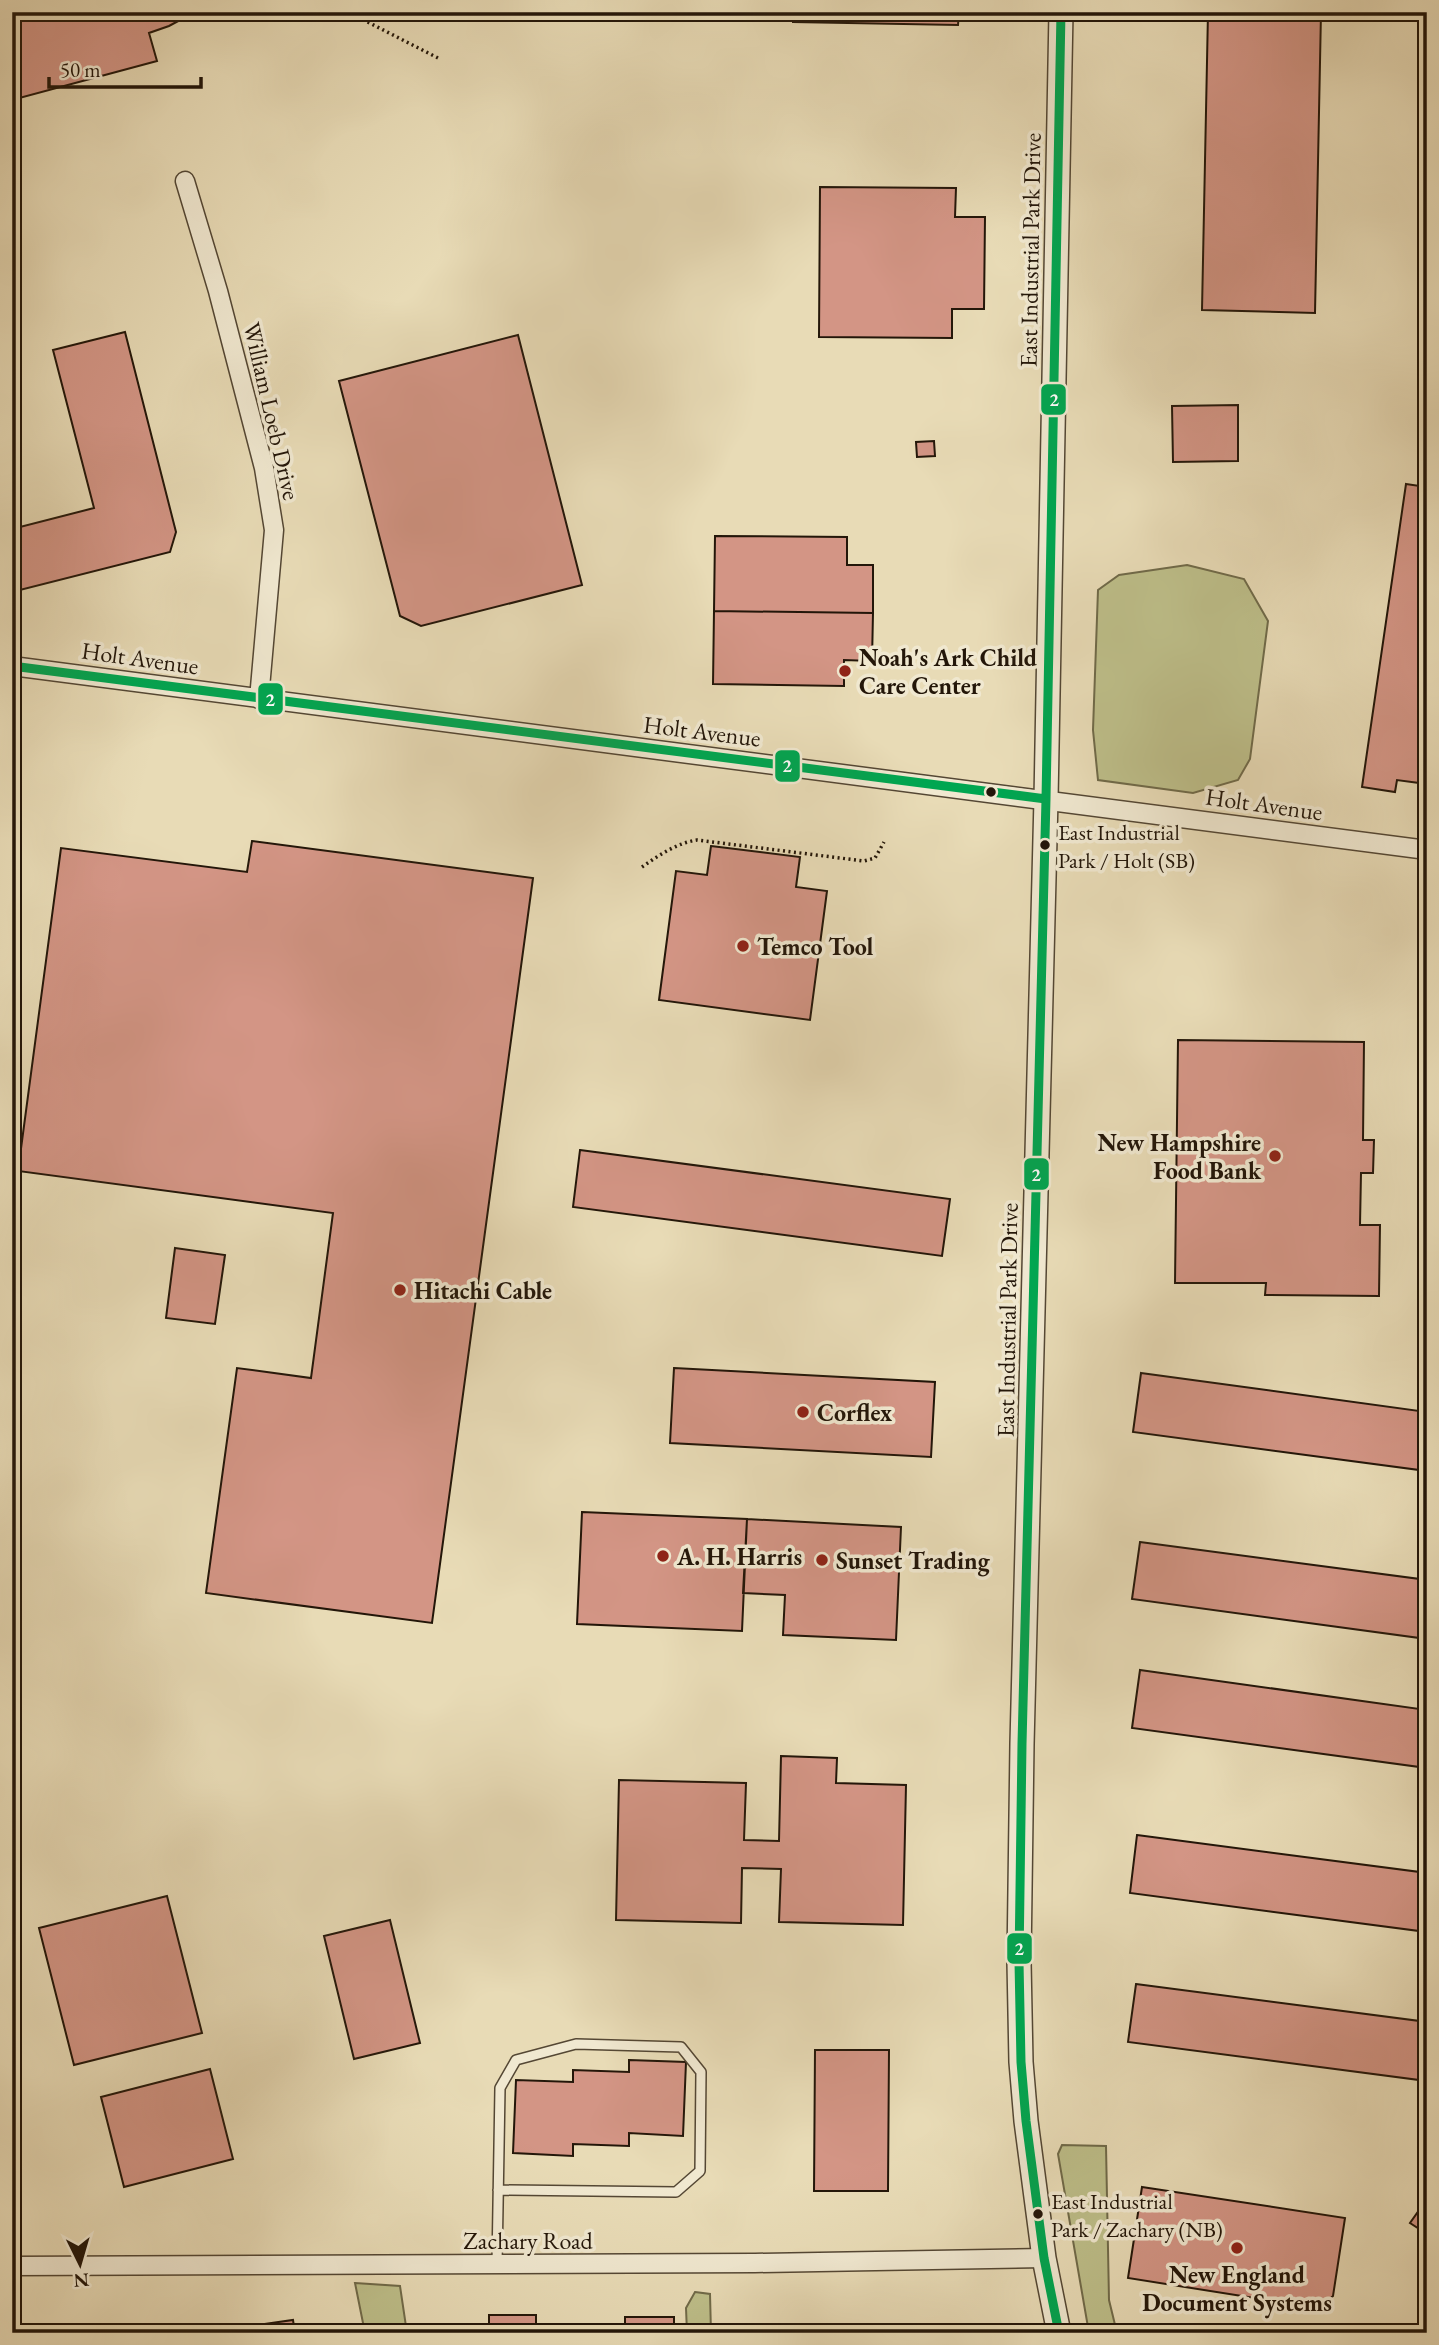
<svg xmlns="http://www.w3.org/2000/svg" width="1439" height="2345" font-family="'EB Garamond',serif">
<rect width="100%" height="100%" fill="#e8dbb6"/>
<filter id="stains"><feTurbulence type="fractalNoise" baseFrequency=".00286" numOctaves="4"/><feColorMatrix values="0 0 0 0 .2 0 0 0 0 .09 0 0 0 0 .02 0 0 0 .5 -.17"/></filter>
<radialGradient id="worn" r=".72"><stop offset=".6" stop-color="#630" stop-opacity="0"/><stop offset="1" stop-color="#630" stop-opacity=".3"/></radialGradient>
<!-- green -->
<path fill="#bdbe89" stroke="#706a49" stroke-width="2" d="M1187,565L1244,579L1268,621L1250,759L1238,780L1193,793L1098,780L1093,730L1098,590L1119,575Z
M1062,2145L1106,2146L1109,2300L1117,2333H1089L1058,2154Z
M355,2283L400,2286L407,2333H365Z
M695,2292L710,2294L711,2333H687L686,2308Z"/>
<!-- building -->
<path fill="#d39585" stroke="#231609" stroke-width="2" d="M12,12H195L169,26L149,33L157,61L12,100Z
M793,12H959L958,25L793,22Z
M1208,12H1321L1315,313L1202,310Z
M820,187L956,188L955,217H985L984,309H952V338L819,337Z
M125,332L176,532L170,552L12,592V529L94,508L53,350Z
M518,335L582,585L421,626L400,616L339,381Z
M1238,405V461L1173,462L1172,406Z
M934,441L935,456L917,457L916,442Z
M1406,484L1427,487V784L1397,780L1395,792L1362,787Z
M715,536L847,537V565H873V613L714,611Z
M714,611L873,613L872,661L844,660V686L713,684Z
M252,841L533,878L432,1623L206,1593L237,1368L311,1378L333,1213L18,1171L61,848L247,872Z
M711,846L800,857L796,887L827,891L810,1020L659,1000L676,871L707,875Z
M1178,1040L1364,1042L1363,1140H1374L1373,1173H1361L1360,1225H1380L1379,1296L1265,1295L1266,1283H1175Z
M580,1150L950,1199L942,1256L573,1207Z
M175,1248L225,1255L215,1324L166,1318Z
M674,1368L935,1382L931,1457L670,1443Z
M1141,1373L1427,1412V1471L1133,1432Z
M582,1512L747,1519L742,1631L577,1624Z
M747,1519L901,1527L896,1640L783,1635L785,1595L743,1593Z
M1140,1542L1427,1580V1639L1132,1599Z
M1140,1670L1427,1710V1768L1132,1728Z
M781,1756L837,1758L836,1783L906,1785L903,1925L779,1922L781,1869L742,1868L741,1923L616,1920L619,1780L746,1783L744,1840L779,1841Z
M1137,1835L1427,1873V1932L1130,1893Z
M167,1896L202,2033L74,2065L39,1928Z
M390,1920L420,2043L354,2059L324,1936Z
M1136,1984L1427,2022V2081L1128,2042Z
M815,2050H889L888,2191H814Z
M629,2060L686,2062L683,2136L629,2133V2146L573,2144V2156L513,2153L516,2080L573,2082V2070L629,2072Z
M210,2069L233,2159L124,2187L101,2097Z
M1142,2187L1345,2218L1333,2296L1318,2308L1128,2278Z
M1427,2199V2234L1410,2223Z
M489,2315H536V2333H489Z
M625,2317H674V2333H625Z
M293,2320L295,2333H231L230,2329Z"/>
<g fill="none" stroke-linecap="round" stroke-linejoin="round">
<defs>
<path id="service" d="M497,2264L500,2088L516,2060L576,2044L681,2047L701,2072L700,2171L676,2192L498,2190"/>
<path id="minor" d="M185,181L218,291L264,468L274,530L259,699
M12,666L1427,850
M12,2266L755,2263L1044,2258"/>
<path id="tertiary" d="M1059,2333L1044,2258L1026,2121L1021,2062L1019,1962L1022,1744L1046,799L1061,12"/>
</defs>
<!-- service casing -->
<use href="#service" stroke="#544734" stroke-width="12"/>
<!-- minor casing -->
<use href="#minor" stroke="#544734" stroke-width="21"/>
<!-- tertiary casing -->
<use href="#tertiary" stroke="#544734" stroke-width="26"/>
<!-- path -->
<path stroke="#231609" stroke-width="3.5" stroke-dasharray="2 3.5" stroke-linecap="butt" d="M348,12L440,59
M642,867C659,855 677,843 697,840L864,861L875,858L884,842"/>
<!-- service -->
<use href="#service" stroke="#f0e8d0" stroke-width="9"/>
<!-- minor -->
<use href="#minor" stroke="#f0e8d0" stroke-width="18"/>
<!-- tertiary -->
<use href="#tertiary" stroke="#f0e8d0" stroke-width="23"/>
<defs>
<path id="bus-1" d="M12,666L1046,799
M1059,2333L1044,2258L1026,2121L1021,2062L1019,1962L1022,1744L1046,799L1061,12"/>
</defs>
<!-- bus-1 casing -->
<use href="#bus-1" stroke="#f0e8d0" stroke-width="14"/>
<!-- bus-1 -->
<use href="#bus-1" stroke="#00a651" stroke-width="9"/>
</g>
<!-- markers -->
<g fill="#8f2418" stroke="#f0e8d0" stroke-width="2.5">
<circle cx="845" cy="671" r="7"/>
<circle cx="743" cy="946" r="7"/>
<circle cx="1275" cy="1156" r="7"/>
<circle cx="400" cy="1290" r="7"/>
<circle cx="803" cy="1412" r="7"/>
<circle cx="663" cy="1556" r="7"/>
<circle cx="822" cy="1560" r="7"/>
<circle cx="1237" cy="2248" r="7"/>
</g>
<g fill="#231609" stroke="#f0e8d0" stroke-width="2.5">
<circle cx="991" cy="792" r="6"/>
<circle cx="1045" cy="845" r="6"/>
<circle cx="1038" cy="2214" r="6"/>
</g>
<g text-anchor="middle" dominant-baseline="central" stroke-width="7" stroke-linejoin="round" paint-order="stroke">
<!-- bus labels -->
<g font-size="22" fill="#231609" stroke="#f0e8d0" text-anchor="start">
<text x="1058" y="832">East Industrial<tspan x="1058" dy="28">Park / Holt (SB)</tspan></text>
<text x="1051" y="2201">East Industrial<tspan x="1051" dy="28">Park / Zachary (NB)</tspan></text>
</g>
<!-- street labels -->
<g font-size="24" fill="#231609" stroke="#f0e8d0">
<text transform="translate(1030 250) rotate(-89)">East Industrial Park Drive</text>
<text transform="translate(272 411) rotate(77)">William Loeb Drive</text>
<text transform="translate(140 658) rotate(8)">Holt Avenue</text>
<text transform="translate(702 731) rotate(7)">Holt Avenue</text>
<text transform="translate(1264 804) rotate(8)">Holt Avenue</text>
<text transform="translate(1007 1320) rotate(-89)">East Industrial Park Drive</text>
<text x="528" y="2240">Zachary Road</text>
</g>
<!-- poi labels -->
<g font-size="24" font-weight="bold" fill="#231609" stroke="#f0e8d0" text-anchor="start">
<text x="859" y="657">Noah's Ark Child<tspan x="859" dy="28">Care Center</tspan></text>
<text x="757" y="946">Temco Tool</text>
<text x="1261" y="1142" text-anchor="end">New Hampshire<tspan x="1261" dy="28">Food Bank</tspan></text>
<text x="414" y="1290">Hitachi Cable</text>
<text x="817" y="1412">Corflex</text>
<text x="677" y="1556">A. H. Harris</text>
<text x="836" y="1560">Sunset Trading</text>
<text x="1237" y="2274" text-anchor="middle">New England<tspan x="1237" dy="28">Document Systems</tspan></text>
</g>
</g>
<g stroke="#f0e8d0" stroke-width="2.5">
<rect x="1040" y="383" width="27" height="33" rx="7" fill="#00a651"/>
<rect x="257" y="682" width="27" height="34" rx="7" fill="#00a651"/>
<rect x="774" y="749" width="27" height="34" rx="7" fill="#00a651"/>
<rect x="1023" y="1157" width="27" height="34" rx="7" fill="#00a651"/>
<rect x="1006" y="1932" width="27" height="33" rx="7" fill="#00a651"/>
</g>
<g font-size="19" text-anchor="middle" font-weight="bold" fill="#fff">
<text x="1054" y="406">2</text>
<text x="270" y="706">2</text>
<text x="787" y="772">2</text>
<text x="1036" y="1181">2</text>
<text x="1019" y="1955">2</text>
</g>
<!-- margin -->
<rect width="1439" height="2345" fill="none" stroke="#e8dbb6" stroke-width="42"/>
<rect x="14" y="14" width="1411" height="2317" fill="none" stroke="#231609" stroke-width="3.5"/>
<rect x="21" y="21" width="1397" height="2303" fill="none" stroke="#231609" stroke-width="2"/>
<!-- north arrow -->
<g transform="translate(80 2264) rotate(175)" stroke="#f0e8d0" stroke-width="5" paint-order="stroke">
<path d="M0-5L12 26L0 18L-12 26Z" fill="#231609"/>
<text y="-10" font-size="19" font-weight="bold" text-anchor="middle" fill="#231609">N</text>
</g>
<!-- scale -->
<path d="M49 77v10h152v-10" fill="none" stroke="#231609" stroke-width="3.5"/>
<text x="60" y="77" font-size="21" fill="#231609" stroke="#f0e8d0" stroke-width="5" paint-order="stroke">50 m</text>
<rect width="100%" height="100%" filter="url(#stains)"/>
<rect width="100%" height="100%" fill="url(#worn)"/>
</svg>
